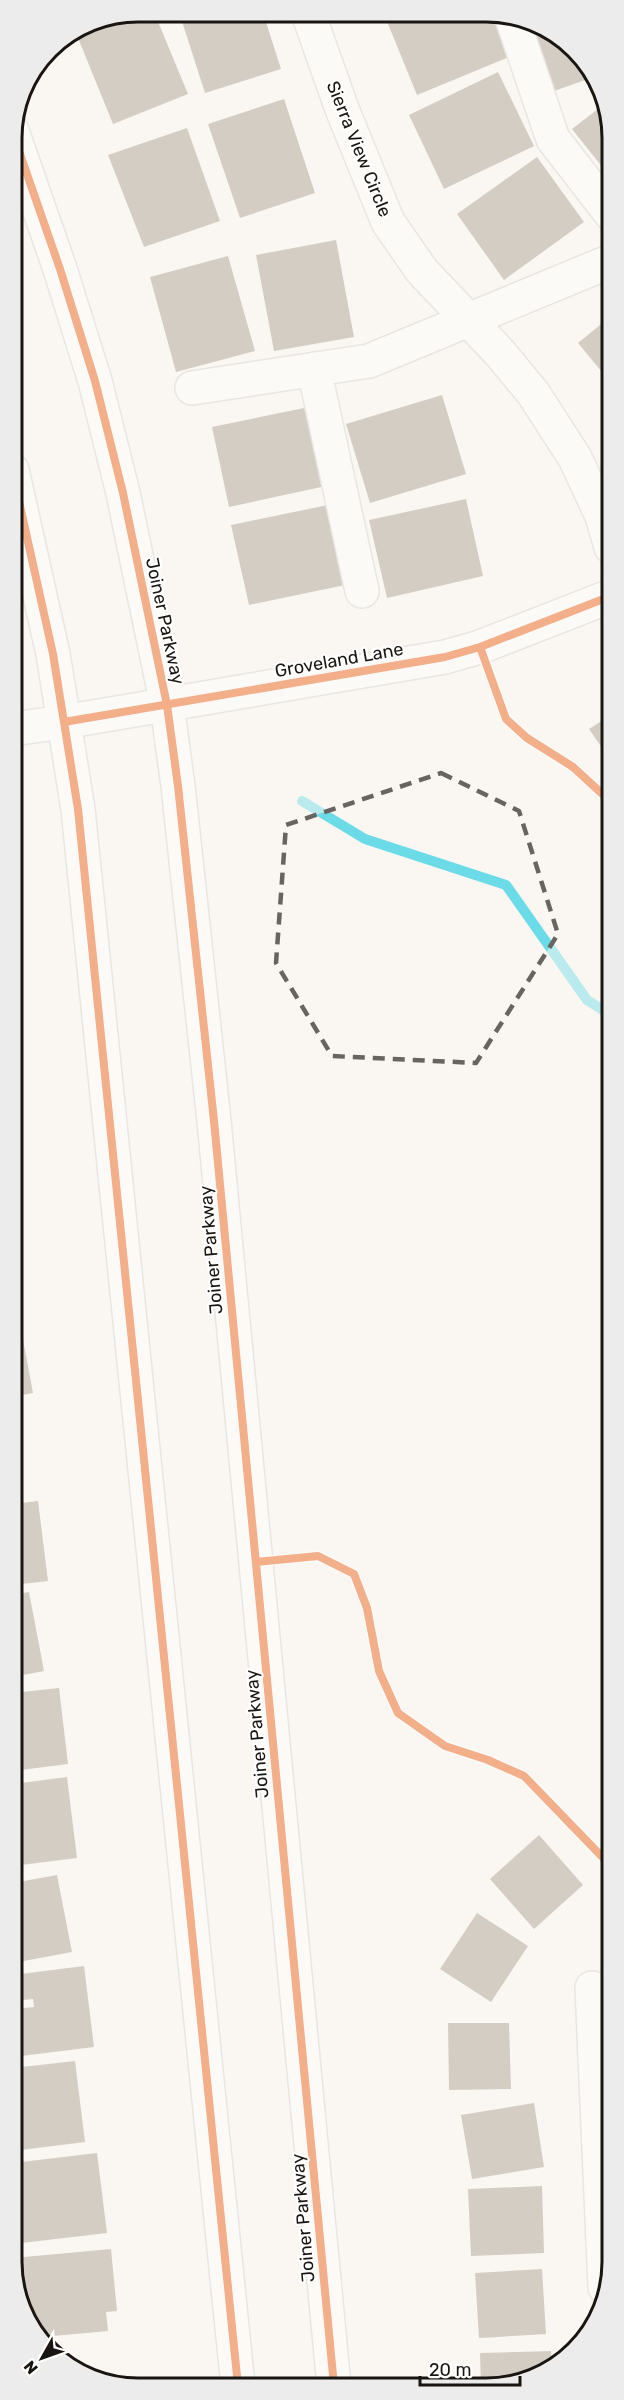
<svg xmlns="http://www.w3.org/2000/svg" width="624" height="2400" font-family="Rubik,sans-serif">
<rect width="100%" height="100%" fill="#faf6f2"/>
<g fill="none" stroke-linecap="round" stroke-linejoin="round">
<!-- stream -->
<path stroke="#6bdbe8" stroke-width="10" d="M302,801L365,839L506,885L587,1000L611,1015"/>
</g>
<!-- building -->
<path fill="#a69c8c" d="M138,12H154L188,94L113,124L76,33L116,16Z
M179,12L263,13L281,69L205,93Z
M399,14H491L509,57L417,95L386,19Z
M530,26L580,55L591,78L554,91Z
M498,72L534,146L444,189L409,115Z
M284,99L315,193L240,218L208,124Z
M603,105L611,121V178L572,129Z
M187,128L220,221L144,247L108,155Z
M537,157L584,222L504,280L457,214Z
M336,240L354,337L274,351L256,255Z
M228,256L255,351L176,372L150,277Z
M611,316V383L578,343Z
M442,395L466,474L370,503L346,424Z
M309,407L326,486L229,507L212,427Z
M466,499L483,576L387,598L369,520Z
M328,505L345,585L249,605L231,525Z
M611,715V761L589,729Z
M13,1163L18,1191L13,1192Z
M18,1313L33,1393L13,1397V1314Z
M38,1501L48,1581L13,1585V1504Z
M29,1592L44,1671L13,1677V1595Z
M59,1688L68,1764L13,1771V1693Z
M67,1777L77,1858L13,1866V1784Z
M539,1835L583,1885L534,1929L490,1879Z
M57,1875L72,1952L13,1963V1883Z
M477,1913L528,1946L491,2002L440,1969Z
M84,1966L94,2047L13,2057V2009L34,2007L33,1999L13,2001V1975Z
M448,2023H509L511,2089L449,2090Z
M75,2061L85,2142L13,2151V2068Z
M534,2103L544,2167L472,2179L461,2115Z
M97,2153L107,2233L13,2244V2163Z
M542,2186L544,2253L471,2256L468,2189Z
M111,2249L117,2311L106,2312L108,2331L42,2337L13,2279V2258Z
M542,2269L546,2334L479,2338L475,2273Z
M551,2351L552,2367L542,2375L503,2387H481L480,2353Z"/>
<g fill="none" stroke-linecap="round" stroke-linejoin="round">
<defs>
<path id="minor" d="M308,13L342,109L388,222L422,271L499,352L533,393L575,458L602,516L611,547
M511,15L553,139L611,214
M314,369L362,591
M192,388L369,361L611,261
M12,729L64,722
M592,1988L605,2287"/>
<path id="major" d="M12,131L60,269L95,381L123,493L167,705L178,786L214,1121L334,2386
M12,470L53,654L78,809L238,2386
M64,722L445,657L480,647L611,596"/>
</defs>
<!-- minor casing -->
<use href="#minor" stroke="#d6d2ce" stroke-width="36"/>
<!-- major casing -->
<use href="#major" stroke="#d6d2ce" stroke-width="36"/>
<!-- minor -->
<use href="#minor" stroke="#fefefd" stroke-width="33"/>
<!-- major -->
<use href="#major" stroke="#fefefd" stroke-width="33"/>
<defs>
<path id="cycleway" d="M12,131L60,269L95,381L123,493L167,705L178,786L214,1121L334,2386
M12,470L53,654L78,809L238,2386
M480,647L506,719L527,738L573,767L611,802
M64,722L445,657L480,647L611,596
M256,1562L318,1556L354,1574L367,1608L379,1671L398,1713L445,1746L488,1760L524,1776L612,1867"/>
</defs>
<!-- cycleway casing -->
<use href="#cycleway" stroke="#fff" stroke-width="11"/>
<!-- cycleway -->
<use href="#cycleway" stroke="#e8590c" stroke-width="8"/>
</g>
<!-- marked area -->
<path d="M0 0H624V2400H0ZM441,773L519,811L558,934L476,1063L332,1056L276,963L286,825Z" fill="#faf6f2" fill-opacity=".55" fill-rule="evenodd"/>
<path fill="none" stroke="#68645f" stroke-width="4.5" stroke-dasharray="12 8" stroke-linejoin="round" d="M441,773L519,811L558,934L476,1063L332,1056L276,963L286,825Z"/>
<g text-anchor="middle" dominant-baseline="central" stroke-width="4.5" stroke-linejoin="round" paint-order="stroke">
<!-- street labels -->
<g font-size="18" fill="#191510" stroke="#fff">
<text transform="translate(359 149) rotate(68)">Sierra View Circle</text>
<text transform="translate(165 621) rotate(78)">Joiner Parkway</text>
<text transform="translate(339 660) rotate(-10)">Groveland Lane</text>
<text transform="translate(211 1250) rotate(-95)">Joiner Parkway</text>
<text transform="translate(257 1734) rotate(-95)">Joiner Parkway</text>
<text transform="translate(303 2218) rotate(-95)">Joiner Parkway</text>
</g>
</g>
<!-- crop -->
<path d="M0 0H624V2400H0ZM138 22H486A116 116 0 0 1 602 138V2262A116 116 0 0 1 486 2378H138A116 116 0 0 1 22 2262V138A116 116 0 0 1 138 22Z" fill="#edecec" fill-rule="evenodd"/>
<path fill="none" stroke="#191510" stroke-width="3" d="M138 22H486A116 116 0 0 1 602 138V2262A116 116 0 0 1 486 2378H138A116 116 0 0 1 22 2262V138A116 116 0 0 1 138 22Z"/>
<!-- north arrow -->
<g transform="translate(42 2358) rotate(230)" stroke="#ffffff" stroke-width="4.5" paint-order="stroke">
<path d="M0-4.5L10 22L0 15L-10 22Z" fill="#191510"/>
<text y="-9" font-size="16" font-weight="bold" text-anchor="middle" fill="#191510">N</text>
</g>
<!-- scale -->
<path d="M420 2376v9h100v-9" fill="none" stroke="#191510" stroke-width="3"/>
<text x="429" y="2376" font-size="18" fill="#191510" stroke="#ffffff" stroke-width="4.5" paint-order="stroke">20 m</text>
</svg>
